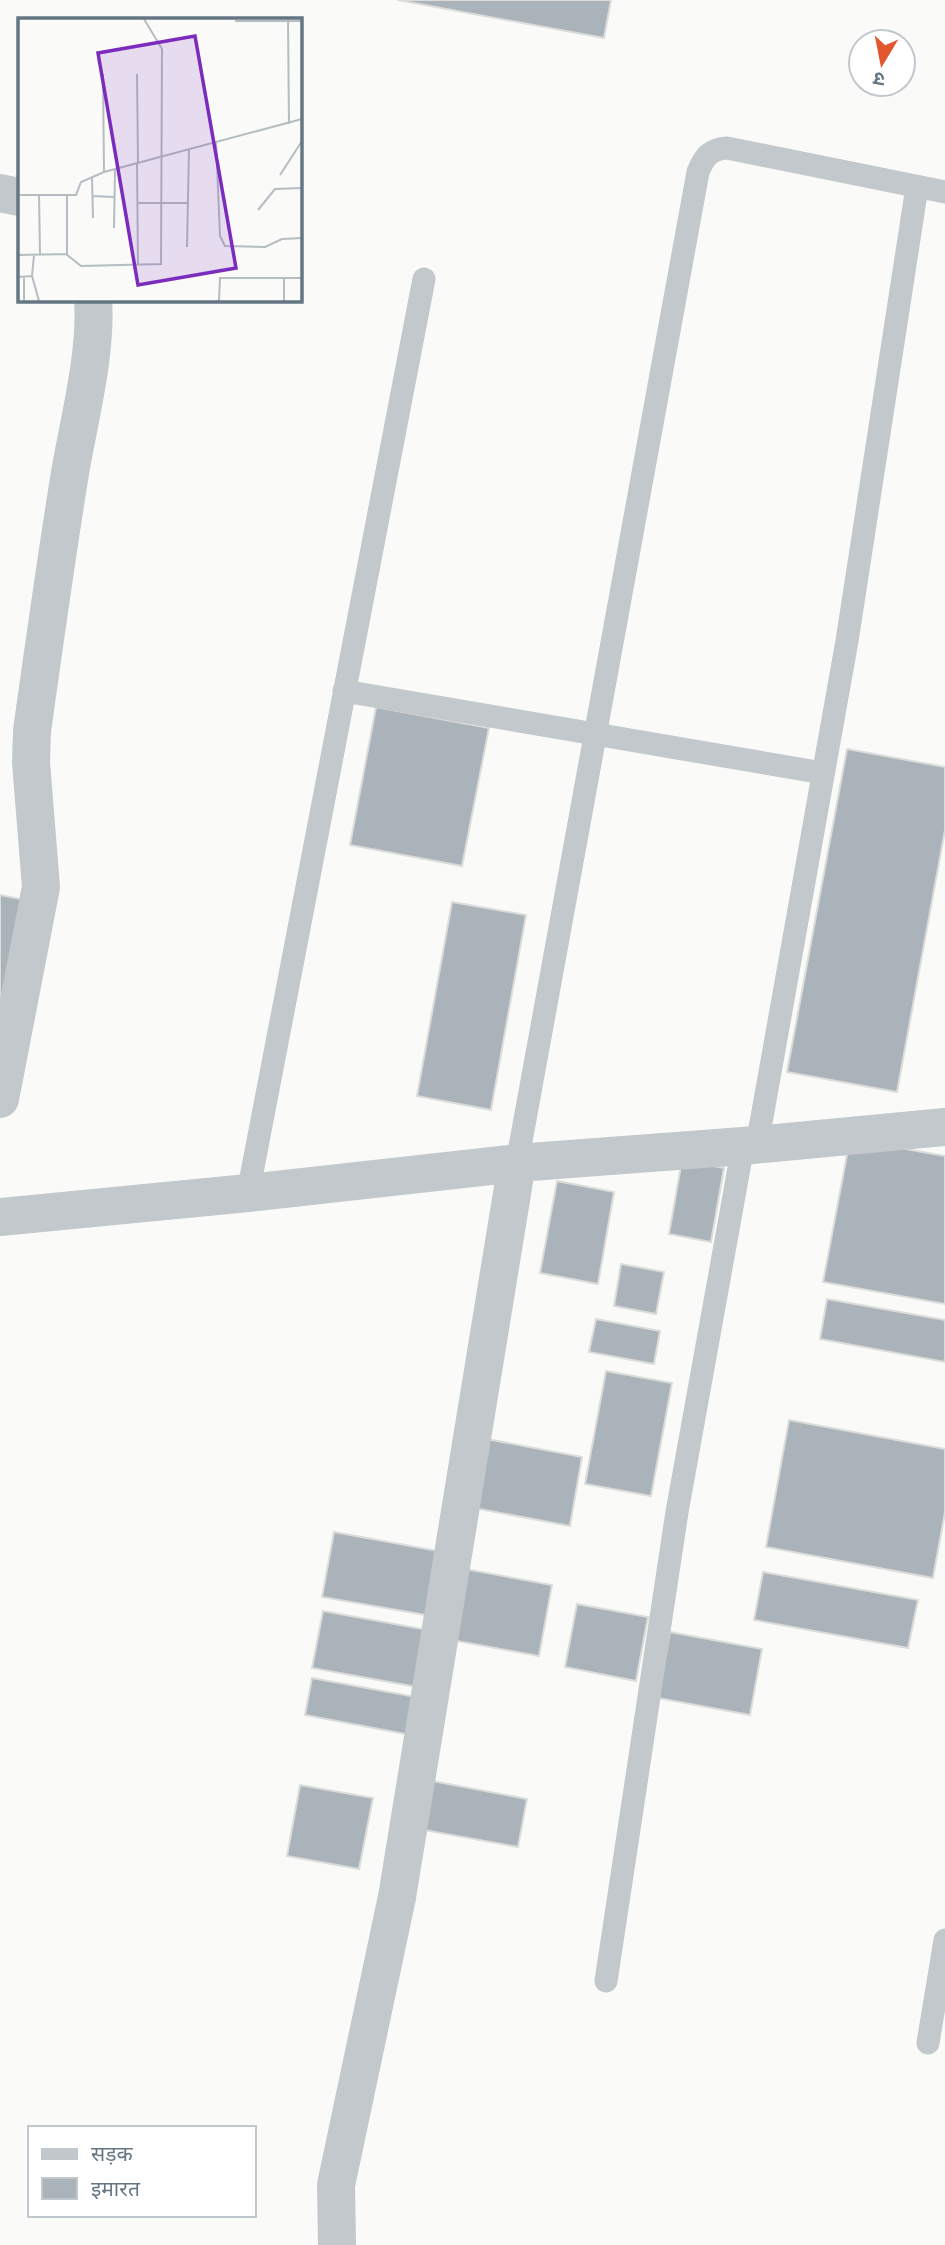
<svg xmlns="http://www.w3.org/2000/svg" width="945" height="2245" font-family="Signika,'Noto Sans Devanagari',sans-serif">
<rect width="100%" height="100%" fill="#fafaf8"/>
<!-- building -->
<path fill="#aab3b9" stroke="#dcdcda" stroke-width="2" d="M398,0H611L604,38Z
M376,707L489,728L462,866L350,845Z
M847,749L945,767V830L897,1092L787,1072Z
M0,895L21,899L0,1014Z
M452,902L526,915L491,1110L417,1096Z
M850,1139L945,1156V1304L823,1282Z
M682,1160L724,1168L711,1242L669,1234Z
M557,1181L614,1192L598,1284L540,1273Z
M621,1264L664,1272L656,1314L614,1306Z
M827,1299L945,1320V1362L820,1339Z
M596,1319L660,1331L654,1364L589,1352Z
M606,1371L672,1383L651,1496L585,1484Z
M789,1420L945,1449V1512L933,1578L766,1547Z
M487,1439L582,1457L570,1526L474,1508Z
M334,1532L438,1551L426,1615L322,1597Z
M465,1569L552,1585L539,1656L452,1640Z
M763,1572L918,1600L908,1648L754,1620Z
M577,1604L648,1617L636,1681L565,1667Z
M323,1611L428,1630L417,1687L312,1668Z
M670,1632L762,1649L750,1715L658,1698Z
M312,1678L427,1699L421,1737L305,1715Z
M422,1779L527,1799L518,1847L413,1828Z
M300,1785L373,1798L359,1869L287,1856Z"/>
<g fill="none" stroke-linecap="round" stroke-linejoin="round">
<!-- lane -->
<path stroke="#c3c8cc" stroke-width="23" d="M344,691L823,773
M757,1145L847,641L917,187
M517,1163L698,172C704,157 710,149 727,148L945,192
M248,1193L424,279
M606,1981L677,1512L743,1146
M928,2043L945,1940"/>
<!-- street -->
<path stroke="#c3c8cc" stroke-width="38" d="M0,193L19,197
M0,1099L41,887L31,762L32,731C44,645 56,559 70,473C79,420 97,353 93,299
M0,1217L248,1193L517,1163L743,1146L945,1127
M337,2245L336,2185L397,1897L517,1163"/>
</g>
<!-- overview -->
<g transform="translate(18 18)">
<rect width="284" height="284" fill="#fafaf8"/>
<path fill="none" stroke="#b5bdc2" stroke-width="2" d="M270,1L271,106M217,3H284M85,56L86,154M119,56L120,145M198,124L202,218L207,228L247,229L264,221L284,220M119,145L120,247M262,157L284,123M74,159L75,200M0,177H58L63,164L86,154L284,101M21,177L22,236M74,178L96,179M119,185H170M240,192L257,171L284,170M96,210L97,152M169,229L171,131M48,236L63,248L143,246L144,31L126,1M0,237L49,236V178M14,258L21,283M0,259L14,258L16,237M266,260V283M6,283V259M201,283L202,260H284"/>
<path fill="#7b2cbf" fill-opacity="0.15" stroke="#7b2cbf" stroke-width="3.5" d="M177,18L218,250L120,267L80,35Z"/>
<rect width="284" height="284" fill="none" stroke="#657683" stroke-width="3.5"/>
</g>
<!-- legend -->
<rect x="28" y="2126" width="228" height="91" fill="#ffffff" stroke="#c1c8cd" stroke-width="2"/>
<rect x="42" y="2149" width="35" height="10" fill="#c3c8cc" stroke="#c1c8cd" stroke-width="2"/>
<text x="91" y="2161" font-size="21" fill="#657683">सड़क</text>
<rect x="42" y="2178" width="35" height="21" fill="#aab3b9" stroke="#c1c8cd" stroke-width="2"/>
<text x="91" y="2196" font-size="21" fill="#657683">इमारत</text>
<!-- north arrow -->
<g transform="translate(882 63) rotate(190)"><circle r="33" fill="#ffffff" stroke="#c1c8cd" stroke-width="2"/>
<path d="M0-5L12 26L0 18L-12 26Z" fill="#e4572e"/>
<text y="-10" font-size="19" font-weight="bold" text-anchor="middle" fill="#657683">उ</text>
</g>
</svg>
